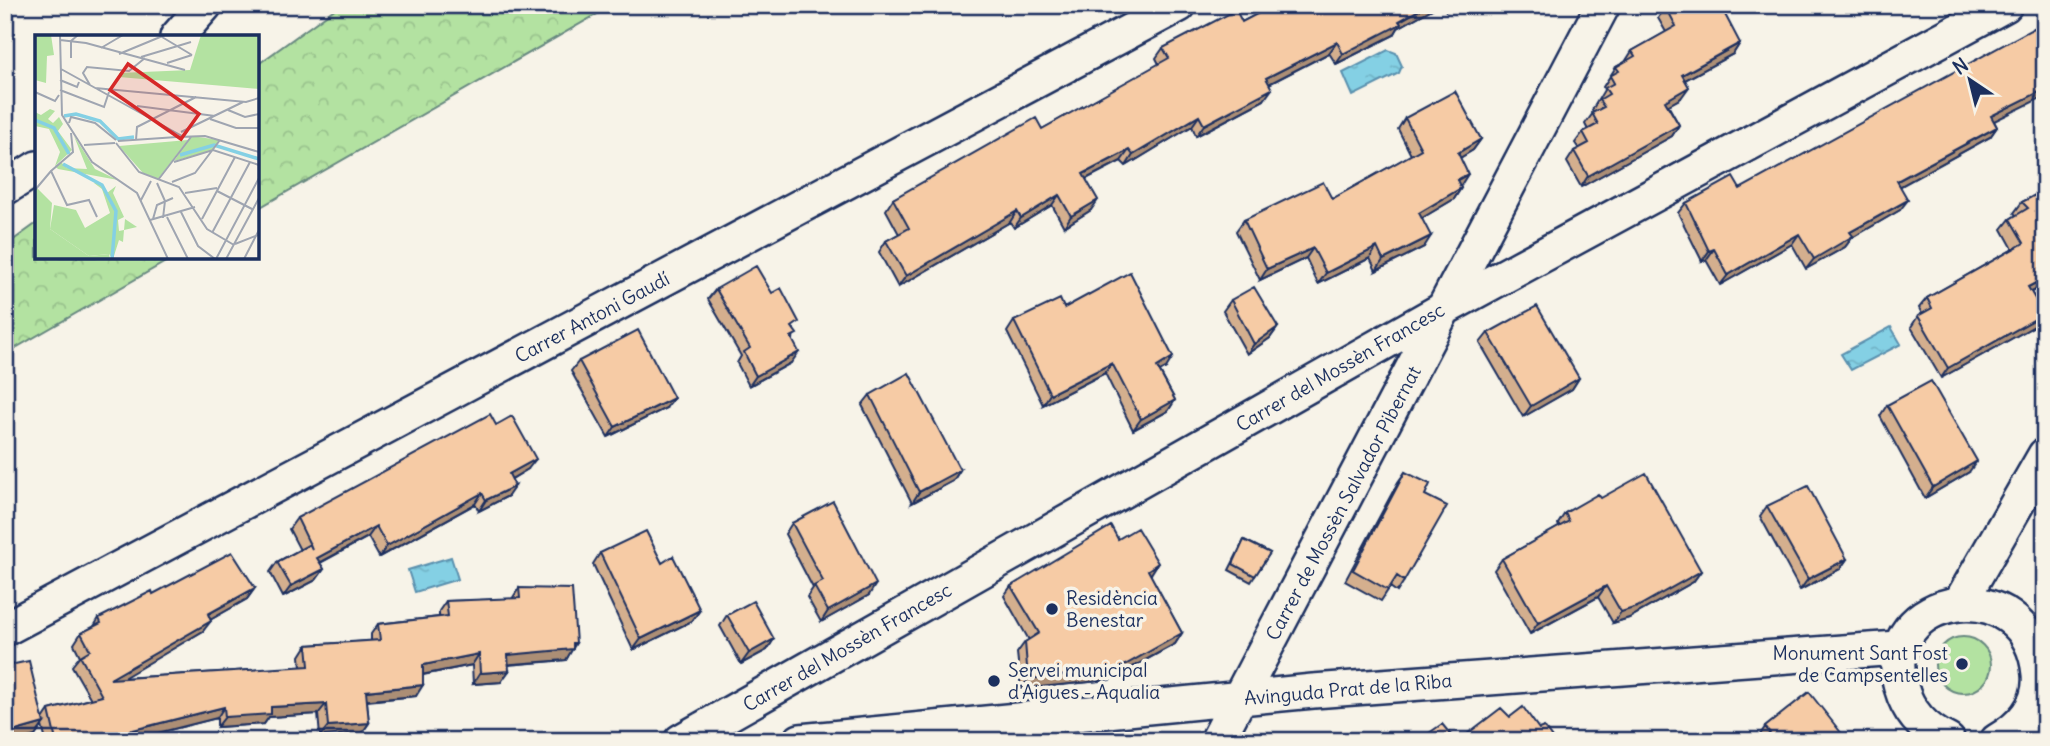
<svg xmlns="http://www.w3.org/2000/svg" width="2050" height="746" font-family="Delius,sans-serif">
<defs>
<pattern id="forest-crowns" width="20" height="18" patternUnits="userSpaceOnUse" patternTransform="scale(1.75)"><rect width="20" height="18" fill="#b3e2a1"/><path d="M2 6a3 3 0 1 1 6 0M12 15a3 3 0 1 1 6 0" fill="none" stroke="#99c28d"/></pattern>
<pattern id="water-ripples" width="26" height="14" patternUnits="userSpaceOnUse" patternTransform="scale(1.75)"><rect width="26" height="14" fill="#84d0e4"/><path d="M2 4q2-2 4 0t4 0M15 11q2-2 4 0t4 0" fill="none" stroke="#71b3c6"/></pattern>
</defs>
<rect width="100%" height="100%" fill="#f7f3e8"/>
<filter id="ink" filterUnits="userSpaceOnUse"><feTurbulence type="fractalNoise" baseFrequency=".0143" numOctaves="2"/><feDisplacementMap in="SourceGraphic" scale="14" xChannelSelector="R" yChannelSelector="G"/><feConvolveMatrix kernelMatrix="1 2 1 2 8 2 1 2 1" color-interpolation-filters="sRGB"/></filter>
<g filter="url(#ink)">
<!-- green -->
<path fill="#b3e2a1" stroke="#678880" stroke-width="2" d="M1935 665a28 28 0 1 1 56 0a28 28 0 1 1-56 0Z"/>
<!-- forest -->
<path fill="url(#forest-crowns)" stroke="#678880" stroke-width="2" d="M340,5H613L257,209V65Z
M37,223V257H174L5,354V246Z"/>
<!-- water -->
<path fill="url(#water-ripples)" stroke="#5a90ae" stroke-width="2" d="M1388,50L1396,53L1402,66L1399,73L1353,96L1343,73Z
M1891,327L1901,344L1851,370L1841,354Z
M451,557L458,579L415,592L408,570Z"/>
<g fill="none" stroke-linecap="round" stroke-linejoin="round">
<defs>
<path id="minor" d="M177,37L205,5
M5,188L37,168
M1960,603L2045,455
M5,629L1179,5
M681,741L1447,307L2005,5
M800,741L1313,691L1897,648
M1217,741L1603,5
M1948,741C1925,730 1908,712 1901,687C1874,592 2029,566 2039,674C2042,705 2023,726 1997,741"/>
</defs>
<!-- minor casing -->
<use href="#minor" stroke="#1b2f5e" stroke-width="38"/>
<!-- minor -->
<use href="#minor" stroke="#f7f3e8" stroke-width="33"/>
</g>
<!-- wall -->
<path fill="#d4af8e" stroke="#1b2f5e" stroke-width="2" d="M1274,5H1439L1398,28L1394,35L1336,64L1329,53L1269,84L1264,100L1196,136L1192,126L1126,166L1121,161L1086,179L1091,210L1064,227L1052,205L1014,228L1010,222L898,287L879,252L886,241L899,234L886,210L893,199L1042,129L1159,64L1156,58L1163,48L1242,22Z
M1442,5H1455L1446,11Z
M1666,7L1740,43L1733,54L1684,80L1681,98L1668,105L1679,125L1672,136L1581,187L1567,162L1574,151L1579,149L1575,143L1583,132L1588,130L1585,124L1593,113L1592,110L1604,90L1603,87L1616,67L1625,62L1632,51L1666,32L1658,18Z
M1405,118L1481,139L1473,150L1460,158V185L1461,188L1454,199L1422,218L1424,247L1376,271L1370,258L1318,284L1306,258L1260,280L1236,231L1244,220L1332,199L1411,155L1398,129Z
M1994,121L1997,127L1990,137L1900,186V210L1852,238L1845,247L1806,269L1792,244L1720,285L1706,260L1702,261L1678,213L1686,203L1740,189Z
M2045,190L2031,292L2044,314L2036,325L1941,378L1911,327L1918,316L1922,314L1919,308L1927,298L2013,249L2002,229L2010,219L2016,215L2014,213L2022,202Z
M716,289L794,329L791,363L749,386L737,363L741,356L708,299Z
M1231,300L1278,327L1270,338L1247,354L1223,311Z
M1064,308L1166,368L1160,372L1175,400L1168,411L1133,430L1105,373L1043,405L1007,332L1014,321Z
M1488,333L1579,378L1572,389L1523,417L1480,343Z
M579,361L666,408L608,437L571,371Z
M870,395L960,470L953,481L912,503L862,405Z
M1887,405L1969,472L1925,498L1880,416Z
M496,425L528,469L512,479L508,496L479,511L475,504L379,557L368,537L320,563L324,569L316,580L283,597L270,572L277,562L300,550L289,529L297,518Z
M1405,472L1425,495L1404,581L1397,592L1390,587L1381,601L1345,581L1398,482Z
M1601,498L1701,571L1693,582L1629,618L1613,623L1598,597L1530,634L1494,570L1502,559L1559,527L1558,524L1565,513Z
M1767,506L1847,559L1840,569L1800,590L1760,516Z
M792,523L869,595L821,622L807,597L813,588L785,534Z
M1118,539L1151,574L1150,575L1182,633L1175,644L1109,680L1021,689L1017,653L1025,642L1029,640L1004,596L1011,586Z
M1244,540L1270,553L1251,582L1229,570Z
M600,553L700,610L692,621L633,650L593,564Z
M255,588L247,599L210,620L203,631L122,678L301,667L300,656L307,645L371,641V634L378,624L439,617V611L446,601L512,599L519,588L573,647L566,660L508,665L501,682L473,684L472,665L423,675L416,696L367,701L369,723L362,733L320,736L318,714L269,717L264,724L217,727V718L126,741H46L42,726L35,736L17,741H5L43,719L49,710L91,699L72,666L80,656L74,644L81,633L93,628L99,618L153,594Z
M727,615L774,639L767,650L741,664L720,626Z
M1765,727L1845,741H1760L1758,738Z"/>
<!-- shaded-wall -->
<path fill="#ac8e74" stroke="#1b2f5e" stroke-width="2" d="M1428,5H1439L1398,28L1394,35L1336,64L1343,54Z
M1337,42L1329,53L1259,89L1266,78Z
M1740,43L1733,54L1674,86L1682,75Z
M1689,87L1681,98L1658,111L1665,101Z
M1272,89L1264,100L1196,136L1204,125Z
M2045,89V96L1984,126L1991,116Z
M1199,116L1192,126L1126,166L1133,155Z
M1679,125L1672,136L1581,187L1588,176Z
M1997,127L1990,137L1890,192L1897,181Z
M1481,139L1473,150L1450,164L1458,153Z
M1129,150L1121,161L1076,184L1083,174Z
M1468,174L1461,185L1450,191L1457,180Z
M1461,188L1454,199L1412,224L1419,213Z
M1059,195L1052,205L1014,228L1021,218Z
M1098,200L1091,210L1064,227L1071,216Z
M1908,200L1900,210L1852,238L1845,247L1806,269L1814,259L1850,232Z
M1017,211L1010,222L898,287L906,276Z
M1799,234L1792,244L1720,285L1728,275Z
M1431,236L1424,247L1376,271L1383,260Z
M1377,247L1370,258L1318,284L1326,273Z
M1313,248L1306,258L1260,280L1267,269Z
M1714,249L1706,260L1702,261L1709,251Z
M2045,278V285L2020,298L2028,287Z
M2044,314L2036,325L1941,378L1948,368Z
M1278,327L1270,338L1247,354L1254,344Z
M799,352L791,363L749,386L756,376Z
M1173,357L1166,368L1149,377L1157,367Z
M1112,363L1105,373L1043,405L1050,394Z
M1579,378L1572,389L1523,417L1531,406Z
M674,398L666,408L608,437L615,427Z
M1175,400L1168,411L1133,430L1141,419Z
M536,459L528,469L501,485L509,474Z
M1977,461L1969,472L1925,498L1933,487Z
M960,470L953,481L912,503L919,492Z
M515,486L508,496L479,511L486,500Z
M482,493L475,504L379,557L387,546Z
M376,526L368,537L310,568L317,558Z
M1847,559L1840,569L1800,590L1808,579Z
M1158,563L1151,574L1140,581L1148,570Z
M324,569L316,580L283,597L291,586Z
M1701,571L1693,582L1629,618L1613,623L1621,612Z
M876,584L869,595L821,622L828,611Z
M1606,586L1598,597L1530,634L1538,623Z
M255,588L247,599L201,625L208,614Z
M700,610L692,621L633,650L641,639Z
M211,621L203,631L103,690L110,679Z
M1182,633L1175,644L1109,680L1021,689L1028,679Z
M774,639L767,650L741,664L749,653Z
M573,643H576L566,660L500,665L508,655Z
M479,654L472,665L416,676L423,665Z
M509,671L501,682L473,684L480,673Z
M423,685L416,696L359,701L366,691Z
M326,704L318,714L269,717L264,724L217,727L225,717L271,707Z
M224,707L217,718L126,741H116L121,733Z
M44,723L35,736L17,741H5V734Z
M369,723L362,733L320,736L328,726Z"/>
<!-- building -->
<path fill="#f6cba5" stroke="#1b2f5e" stroke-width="2" d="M1274,5H1428L1399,21L1401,24L1343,54L1337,42L1266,78L1272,89L1204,125L1199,116L1133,155L1129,150L1083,174L1098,200L1071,216L1059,195L1021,218L1017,211L906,276L886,241L909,228L893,199L1036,118L1042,129L1169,58L1163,48L1236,10L1242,22Z
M1670,5H1720L1740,43L1682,75L1689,87L1665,101L1679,125L1588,176L1574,151L1589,143L1583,132L1598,124L1592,113L1604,107L1599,100L1609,94L1605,88L1614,83L1610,76L1619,71L1616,67L1635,56L1632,51L1676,26L1666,7Z
M2045,22V89L1991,116L1997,127L1897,181L1908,200L1850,232L1853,236L1814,259L1799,234L1728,275L1714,249L1709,251L1686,203L1733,177L1740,189Z
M1455,91L1481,139L1458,153L1468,174L1457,180L1461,188L1419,213L1431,236L1383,260L1377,247L1326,273L1313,248L1267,269L1244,220L1323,182L1332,199L1421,149L1405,118Z
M2045,190V278L2028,287L2044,314L1948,368L1918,316L1932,308L1927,298L2024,243L2010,219L2028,208L2022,202Z
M756,266L772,293L781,288L799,322L792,327L797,334L791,337L799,352L756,376L744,352L750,348L716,289Z
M1130,272L1173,357L1157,367L1175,400L1141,419L1112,363L1050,394L1014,321L1060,299L1064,308Z
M1254,287L1278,327L1254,344L1231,300Z
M1537,306L1579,378L1531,406L1488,333Z
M638,330L674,398L615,427L579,361Z
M909,373L960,470L919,492L870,395Z
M1931,381L1977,461L1933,487L1887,405Z
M490,414L496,425L512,416L536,459L509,474L515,486L486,500L482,493L387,546L376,526L317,558L324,569L291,586L277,562L310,544L312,549L297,518Z
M1405,472L1430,484L1425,495L1447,506L1404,581L1397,576L1388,590L1353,570Z
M1646,473L1701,571L1637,607L1621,612L1606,586L1538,623L1502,559L1569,521L1565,513L1598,494L1601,498Z
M1808,486L1847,559L1808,579L1767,506Z
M833,501L876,584L828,611L814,586L823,581L792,523Z
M1111,526L1118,539L1137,528L1158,563L1148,570L1182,633L1116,670L1028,679L1025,642L1039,633L1011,586Z
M646,531L662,563L673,556L700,610L641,639L600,553Z
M1244,540L1270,553L1255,576L1233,564Z
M232,552L255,588L208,614L211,621L110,679L309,666L307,645L380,640L378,624L448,616L446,601L520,598L519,588L572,589L576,643H573V649L508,655L509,671L480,673L479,654L423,665V685L366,691L369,723L328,726L326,704L271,707V714L225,717L224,707L121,733L123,741H56L49,710L102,696L80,656L90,650L81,633L101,623L99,618L152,591L153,594Z
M753,601L774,639L749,653L727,615Z
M29,661L44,723L5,734V666Z
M1809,692L1846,739L1845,741H1761L1770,733L1765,727Z
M1523,707L1539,729L1544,727L1554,741H1458L1501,708L1510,717Z
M1442,724L1456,741H1405L1413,734L1419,740Z"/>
</g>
<!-- markers -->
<g fill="#1b2f5e" stroke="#f7f3e8" stroke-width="2.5">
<circle cx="1052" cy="609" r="7"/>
<circle cx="1962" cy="664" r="7"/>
<circle cx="994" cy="681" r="7"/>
</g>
<g text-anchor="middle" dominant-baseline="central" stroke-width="7" stroke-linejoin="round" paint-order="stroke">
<!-- street labels -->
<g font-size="19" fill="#1b2f5e" stroke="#f7f3e8">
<text transform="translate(592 317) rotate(-28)">Carrer Antoni Gaudí</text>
<text transform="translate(1340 367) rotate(-30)">Carrer del Mossèn Francesc</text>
<text transform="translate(1343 503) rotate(-62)">Carrer de Mossèn Salvador Pibernat</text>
<text transform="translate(847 647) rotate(-30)">Carrer del Mossèn Francesc</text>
<text transform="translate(1348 689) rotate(-5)">Avinguda Prat de la Riba</text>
</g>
<!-- poi labels -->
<g font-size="19" fill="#1b2f5e" stroke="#f7f3e8" text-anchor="start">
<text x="1066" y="598">Residència<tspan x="1066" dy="22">Benestar</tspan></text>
<text x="1948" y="653" text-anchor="end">Monument Sant Fost<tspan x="1948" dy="22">de Campsentelles</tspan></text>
<text x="1008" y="670">Servei municipal<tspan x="1008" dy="22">d'Aigues - Aqualia</tspan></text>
</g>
</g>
<!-- overview -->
<g transform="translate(35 35)">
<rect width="224" height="224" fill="#f7f3e8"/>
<path d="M39,101L60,134L83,145L23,134L20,131L26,127L32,133L52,134ZM153,105L123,144L108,138L84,111ZM59,148H66L72,158L81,151L78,158L89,182L83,185L84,196L89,195L90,184L102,192L89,195L88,207L84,205L78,224L74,219L54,221L15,194L19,170L41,175L50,193L75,178L67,154Z" fill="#b3e2a1"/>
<path d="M0,0H16L19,20L12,21L11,48L0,45ZM166,0H224V54L84,42V38L155,35ZM15,74L20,76L13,84L18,88L24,82L28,89L23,96L37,115L20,131L25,117L14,94L0,91V77L6,80ZM0,151L17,168L15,194L54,221L74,219L75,224H0Z" fill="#b3e2a1"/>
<path d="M156,101L185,105L178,115L139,126Z" fill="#b3e2a1"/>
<path fill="none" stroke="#84d0e4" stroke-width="3.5" d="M29,81L41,79L65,86L83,104L99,102M0,85L19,93L34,119M145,120L179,110L224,124M28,129L67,150L81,176L77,224"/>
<path fill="none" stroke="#9fa5b1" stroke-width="2" d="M25,0L27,80L57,127L102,158L133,224M127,2L157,20M25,5L51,8L150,35M66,13L88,0M84,19L130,0M106,22L156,7M36,23V6L43,0M132,28L157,20M26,34L147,101M25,45L42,52L44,47M55,50L48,38L52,32L94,36L110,23M60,53L211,67L224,63M25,55L69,72L74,57M0,57L20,66L24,60M102,71L180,81M193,75L210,82L224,79M175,84L201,93H224M34,88L36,82L60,88L81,105M146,97L208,67M36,98L38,117L16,136L32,170L54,165L62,182M142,102L170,101L224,117M101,105L102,92L161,62M83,106L142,102M81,108L104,137L144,152L172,194L199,210M49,110L80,108M139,127L178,115L224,130M123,145L156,102M137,147L160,138L185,105M122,148L130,166L128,183M0,155L16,136M182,156L217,174M150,158L182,153M106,165L116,146M146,177L163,211L180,224M132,182L153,224M118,184L122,170L138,163M167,184L200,122M115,185L160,172M177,198L215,127M200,209L223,200M181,224L224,143M191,224L224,163M209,224L224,195"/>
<path fill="#d62828" fill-opacity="0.15" stroke="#d62828" stroke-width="3.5" d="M93,29L164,79L146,104L75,55Z"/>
<rect width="224" height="224" fill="none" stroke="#1b2f5e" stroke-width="3.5"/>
</g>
<!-- margin -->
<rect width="2050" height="746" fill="none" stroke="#f7f3e8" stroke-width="28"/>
<rect x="14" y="14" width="2022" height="718" fill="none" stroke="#1b2f5e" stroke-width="2.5" filter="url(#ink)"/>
<!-- north arrow -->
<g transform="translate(1970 80) rotate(325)" stroke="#f7f3e8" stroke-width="5" paint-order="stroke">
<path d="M0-5L12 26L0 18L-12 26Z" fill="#1b2f5e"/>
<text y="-10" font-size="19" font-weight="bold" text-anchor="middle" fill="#1b2f5e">N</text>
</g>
</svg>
